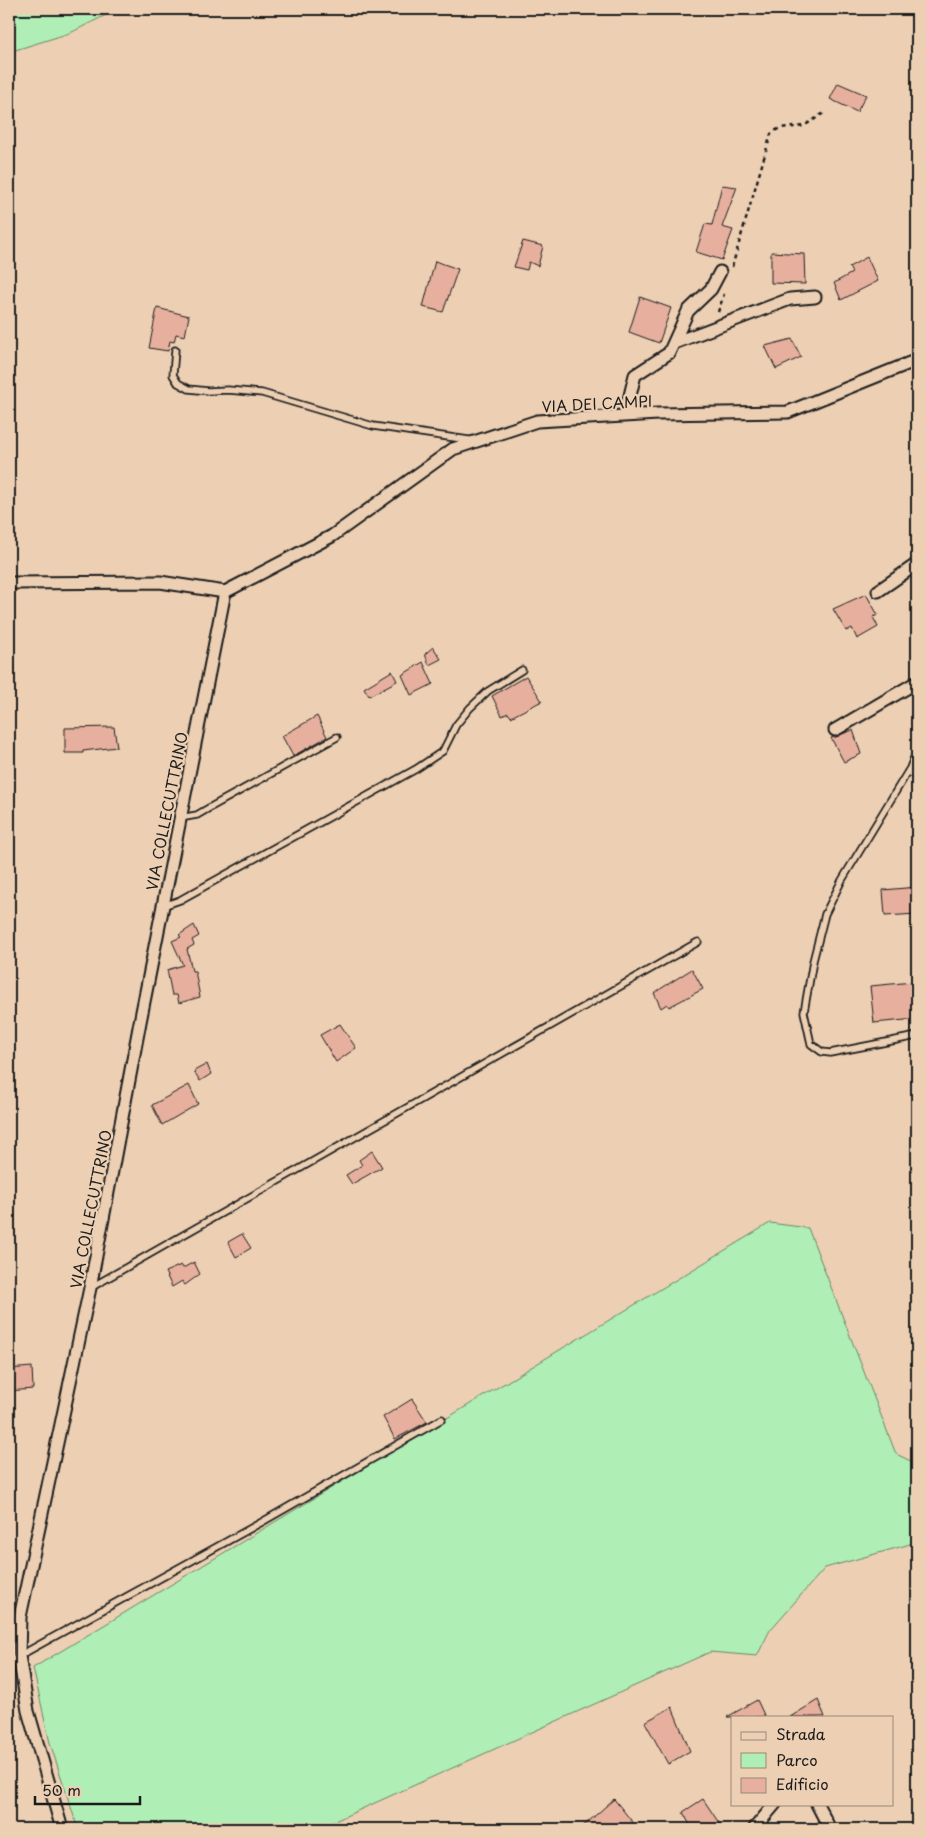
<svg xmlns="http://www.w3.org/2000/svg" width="926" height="1838" font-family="'Playpen Sans',sans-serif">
<rect width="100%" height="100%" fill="#edd0b4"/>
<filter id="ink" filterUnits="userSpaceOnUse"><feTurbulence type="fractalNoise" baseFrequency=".02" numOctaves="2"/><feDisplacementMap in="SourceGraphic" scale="10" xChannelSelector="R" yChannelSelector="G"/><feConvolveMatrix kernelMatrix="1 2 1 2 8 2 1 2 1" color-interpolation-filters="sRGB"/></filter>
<g filter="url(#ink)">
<!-- green -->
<path fill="#afeeb5" stroke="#668568" d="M9,9H118L70,33L9,52Z
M770,1223L808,1228L896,1454L917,1464V1541L907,1545L825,1568L770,1630L757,1656L710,1652L317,1829H78L50,1743L33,1668Z"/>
<!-- building -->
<path fill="#e7af9e" stroke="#1c1c1c" d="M838,83L866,95L857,112L830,99Z
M722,185L737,187L722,227L733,230L722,260L696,252L705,224L712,225Z
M523,241L543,246L538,266L529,262L527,270L514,267Z
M771,252L804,254L805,284L771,283Z
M867,257L878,281L841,300L834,283L852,273L849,267Z
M435,261L458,269L443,312L423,307Z
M640,297L671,308L659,343L629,332Z
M157,308L189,316L185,336L176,334L174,342L170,341L168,351L149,348Z
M792,339L801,357L776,369L765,346Z
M866,594L878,615L873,617L878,627L857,639L852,628L846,631L833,609Z
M433,647L441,659L429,665L425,654Z
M423,662L433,684L411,695L402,675Z
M392,671L397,681L369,696L364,688Z
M526,676L542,701L511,717L508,713L502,716L492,696Z
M317,716L327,737L293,756L282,736Z
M114,727L117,747L83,751V753H65V728Z
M853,730L861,754L844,762L831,738Z
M917,887V914L885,916L883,890Z
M194,925L199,936L192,940L194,945L187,949L192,971H195L200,997L179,1003L177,995H172L167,970L183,965L172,941L181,937L179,935Z
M692,969L703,989L669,1007L667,1004L661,1008L654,993Z
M913,982L916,1019L874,1023L870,986Z
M340,1024L356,1048L336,1062L320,1035Z
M207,1064L211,1074L200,1081L194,1071Z
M189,1085L198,1104L162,1125L152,1105Z
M372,1151L382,1167L352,1184L346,1175L362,1165L359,1160Z
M242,1234L251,1248L236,1257L228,1242Z
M194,1262L200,1274L185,1285L182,1281L172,1287L165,1272L181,1265L183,1268Z
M32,1367L33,1389L9,1391V1369Z
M412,1399L427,1422L395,1439L383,1417Z
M757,1700L765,1717H727Z
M818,1700L825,1717H790Z
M672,1707L690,1751L668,1764L645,1722Z
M614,1799L638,1829H580Z
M703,1799L723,1829H692L683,1812Z"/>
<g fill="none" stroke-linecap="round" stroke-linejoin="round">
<defs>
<path id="lane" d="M175,350L173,375L178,383L189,389L208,391L228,390L262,393L373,426L469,440
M917,750L910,768L842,880L825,914L813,961L804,1012L811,1044L822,1052L830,1053L917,1036
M910,768L917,767
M180,818L197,815L209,808L337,737
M163,906L180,900L416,769L443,751L456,725L470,708L488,691L522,670
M90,1288L698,942
M9,1663L19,1656L262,1522L442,1419"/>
<path id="street" d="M674,343L790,299L815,297
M625,416L635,375L669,353L688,311L711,289L720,272
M9,583L160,582L225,592
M878,591L917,564
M225,592L332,536L453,449L537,421L658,414L788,412L917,360
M835,730L917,682
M817,1804L830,1829
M62,1829L28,1711L19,1656L20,1617L90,1288L140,1022L225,592
M754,1829L775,1804"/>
</defs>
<!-- lane casing -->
<use href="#lane" stroke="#1c1c1c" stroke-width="9"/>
<!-- street casing -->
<use href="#street" stroke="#1c1c1c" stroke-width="15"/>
<!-- path -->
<path stroke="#1c1c1c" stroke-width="2.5" stroke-dasharray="4 4" stroke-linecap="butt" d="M732,267L771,134C781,124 791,129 802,126C809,124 817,117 824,113
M718,312L724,294"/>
<!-- lane -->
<use href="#lane" stroke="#edd0b4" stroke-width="5.5"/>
<!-- street -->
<use href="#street" stroke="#edd0b4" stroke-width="11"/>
</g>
</g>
<g text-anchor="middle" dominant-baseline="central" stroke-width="4.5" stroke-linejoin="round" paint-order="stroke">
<!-- street labels -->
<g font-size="15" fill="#1c1c1c" stroke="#edd0b4">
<text transform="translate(597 403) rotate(-3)">VIA DEI CAMPI</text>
<text transform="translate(166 811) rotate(-79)">VIA COLLECUTTRINO</text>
<text transform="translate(90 1209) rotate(-79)">VIA COLLECUTTRINO</text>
</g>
</g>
<!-- margin -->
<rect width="926" height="1838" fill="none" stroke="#edd0b4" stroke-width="30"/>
<rect x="15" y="15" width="896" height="1808" fill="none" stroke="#1c1c1c" stroke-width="2" filter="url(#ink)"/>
<!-- legend -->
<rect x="731" y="1716" width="162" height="90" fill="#edd0b4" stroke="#998877"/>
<rect x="741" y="1732" width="25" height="8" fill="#edd0b4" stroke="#998877"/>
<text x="776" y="1740" font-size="15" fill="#1c1c1c">Strada</text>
<rect x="741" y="1753" width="25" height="15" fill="#afeeb5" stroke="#998877"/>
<text x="776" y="1766" font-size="15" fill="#1c1c1c">Parco</text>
<rect x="741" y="1778" width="25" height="15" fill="#e7af9e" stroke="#998877"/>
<text x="776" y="1790" font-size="15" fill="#1c1c1c">Edificio</text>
<!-- scale -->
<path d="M35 1796v8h105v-8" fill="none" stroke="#1c1c1c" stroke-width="2.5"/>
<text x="42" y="1796" font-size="15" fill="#1c1c1c" stroke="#edd0b4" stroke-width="4" paint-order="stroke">50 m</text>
</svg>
